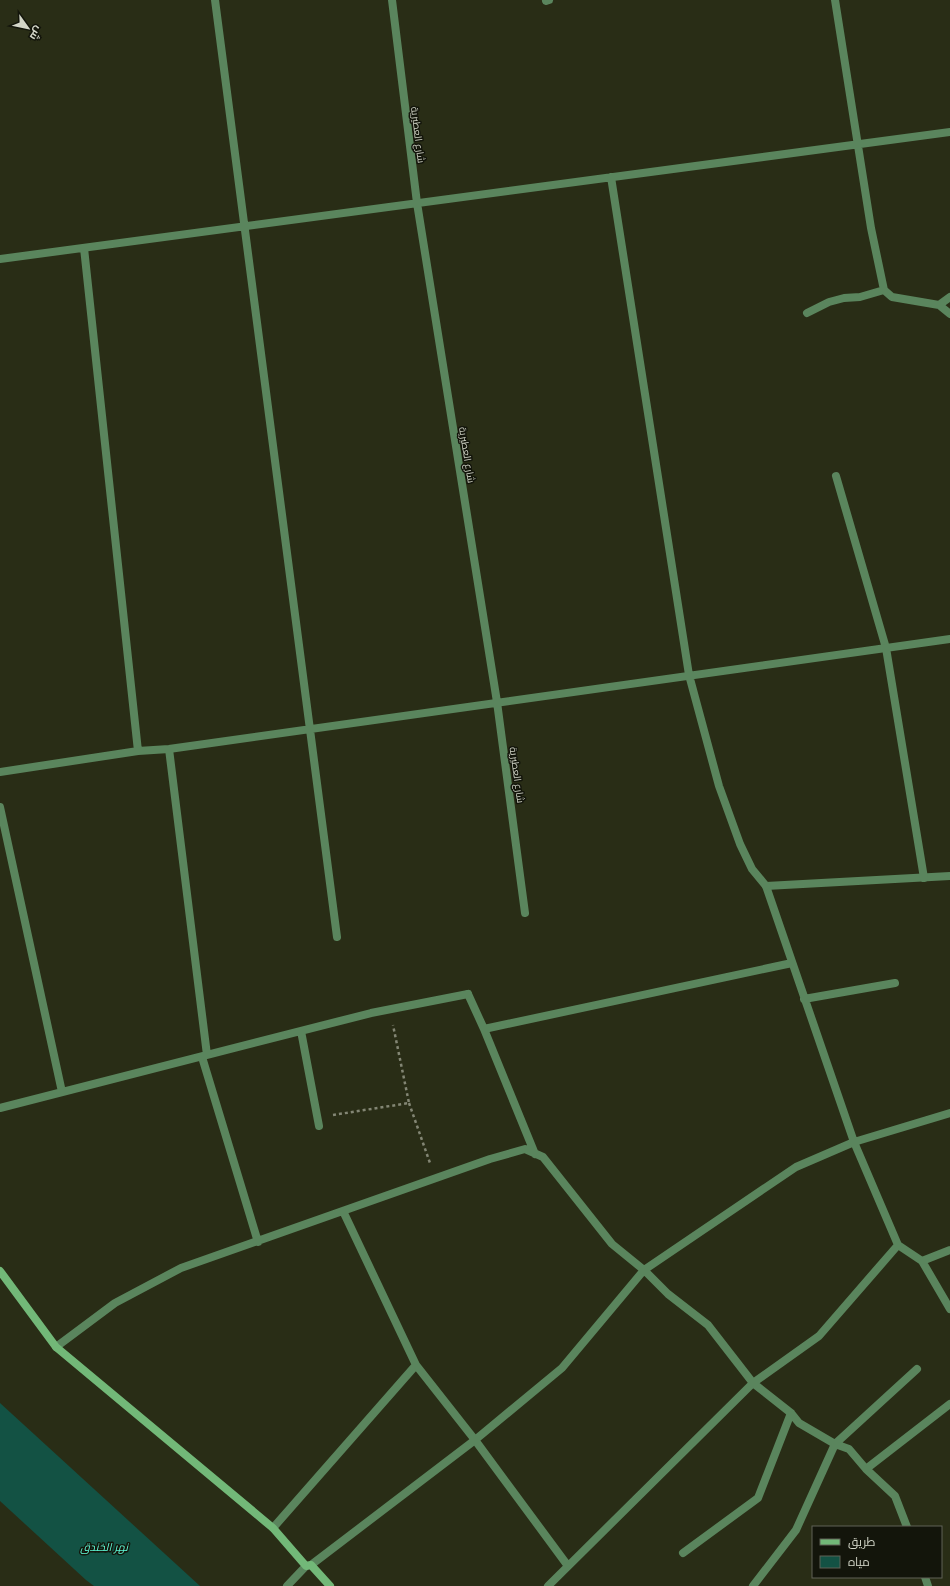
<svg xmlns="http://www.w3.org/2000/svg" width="950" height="1586" font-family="Quicksand,Cairo,sans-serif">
<rect width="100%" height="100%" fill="#292d16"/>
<!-- water -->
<path fill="#135244" d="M0,1403L200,1586H94L86,1580L0,1501Z"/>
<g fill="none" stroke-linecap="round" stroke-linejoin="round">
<!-- path -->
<path stroke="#838674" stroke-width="2.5" stroke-dasharray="3 3" stroke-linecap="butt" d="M409,1103L430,1163
M333,1115L409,1103L393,1025"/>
<!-- lane -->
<path stroke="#5a855d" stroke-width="8" d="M836,476L886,648
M950,876L766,886L854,1142L898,1245L922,1261L950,1309
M468,994L484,1029L792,963
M804,999L895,983
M484,1029L535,1154
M202,1057L258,1242
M922,1261L950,1250
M56,1347L115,1303L181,1268L490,1159L525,1149L543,1157L612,1244L644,1270L668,1294L708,1325L753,1383L791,1413L799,1423L835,1444L849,1449L866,1469L895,1496L907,1527
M416,1365L475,1440L568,1566
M866,1469L950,1404
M273,1528L416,1365L343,1211
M683,1553L758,1498L791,1413
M311,1565L475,1440L562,1368L644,1270L796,1167L854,1142L950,1113
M925,1577L928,1586
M548,1586L753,1383L819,1336L898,1245
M753,1586L796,1530L835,1444L917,1369"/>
<!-- street -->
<path stroke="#5a855d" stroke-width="8" d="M215,0L337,937
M392,0L417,203L497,702L525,913
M835,0L871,228L884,290L892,297L939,305L950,314
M546,1L549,0
M611,177L689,675L719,786L740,844L752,869L766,886
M84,248L138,751
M0,259L950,132
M939,305L950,297
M807,313L829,302L844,298L860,297L884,290
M886,648L924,878
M169,749L207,1055
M0,772L138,751L169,749L950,639
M0,807L62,1092
M301,1031L319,1126
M0,1108L371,1013L468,994
M287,1586L306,1566"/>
<!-- secondary -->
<path stroke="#72b878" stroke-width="8" d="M0,1271L56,1347L273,1528L306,1566L311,1565L330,1586"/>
</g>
<g text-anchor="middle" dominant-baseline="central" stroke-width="3" stroke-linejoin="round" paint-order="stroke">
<!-- street labels -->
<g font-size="10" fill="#d3d6c8" stroke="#13150b">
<text transform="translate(418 135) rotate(83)">شارع العطيرية</text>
<text transform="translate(467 455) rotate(81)">شارع العطيرية</text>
<text transform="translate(517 775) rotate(82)">شارع العطيرية</text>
</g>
<!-- water labels -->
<g font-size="11" font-style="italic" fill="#60fbd8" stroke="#13150b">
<text x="104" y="1547">نهر الخندق</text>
</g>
</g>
<!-- legend -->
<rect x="812" y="1526" width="130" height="52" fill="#13150b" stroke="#606257"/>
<rect x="820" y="1539" width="20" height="6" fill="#72b878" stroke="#606257"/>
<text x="848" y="1546" font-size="12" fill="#d3d6c8">طريق</text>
<rect x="820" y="1556" width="20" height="12" fill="#135244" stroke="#606257"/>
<text x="848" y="1566" font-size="12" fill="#d3d6c8">مياه</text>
<!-- north arrow -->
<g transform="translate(28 28) rotate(123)" stroke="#13150b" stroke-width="3" paint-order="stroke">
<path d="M0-3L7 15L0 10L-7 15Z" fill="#d3d6c8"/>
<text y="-6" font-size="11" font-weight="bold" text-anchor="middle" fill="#d3d6c8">ش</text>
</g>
</svg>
